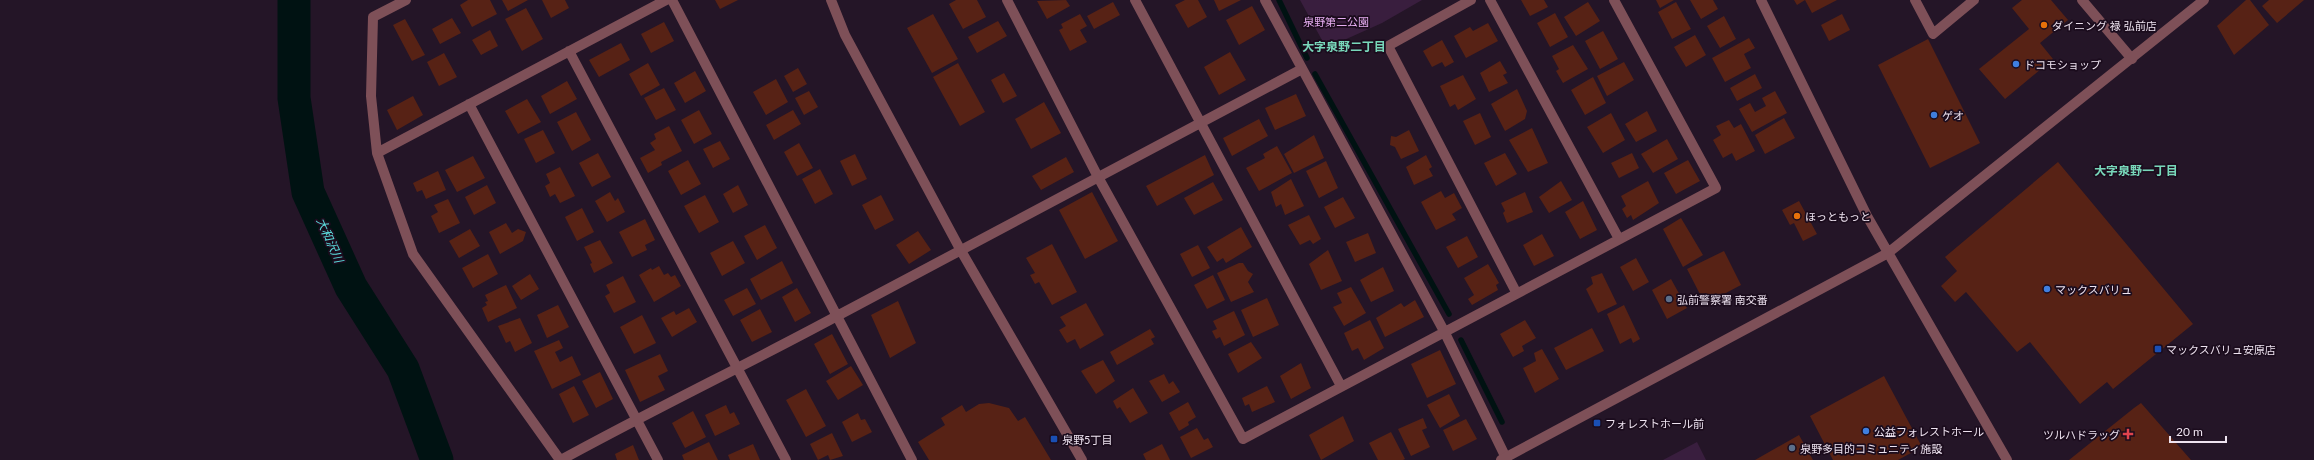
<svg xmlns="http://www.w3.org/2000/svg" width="2314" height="460" font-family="Lato,'Noto Sans JP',sans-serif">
<rect width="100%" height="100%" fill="#241527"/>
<!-- green -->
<path fill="#391e3e" d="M1300,0H1422L1382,23L1333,45L1323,42Z
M1697,442L1706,460H1663Z"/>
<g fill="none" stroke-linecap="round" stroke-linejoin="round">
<!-- stream -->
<path stroke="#001212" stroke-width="5.5" d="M1279,0L1307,58
M1315,74L1449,314
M1461,340L1502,422"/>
<!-- river -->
<path stroke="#001212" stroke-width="33" d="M294,0V98L308,192L351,287L403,369L437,460"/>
</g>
<!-- building -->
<path fill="#572215" d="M468,0H490L497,14L472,27L460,5Z
M502,0H528L508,11Z
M542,0H565L569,8L551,18Z
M715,0H738L720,9Z
M956,0H977L986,17L963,29L949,4Z
M1066,0L1070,6L1047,19L1037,1Z
M1185,0H1198L1207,17L1188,28L1175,5Z
M1214,0H1241L1219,11Z
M1521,0H1544L1548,7L1530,16Z
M1656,0H1674L1660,8Z
M1690,0H1713L1718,9L1701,19Z
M1794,0H1837L1812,13L1805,0L1797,5Z
M2022,0H2051L2068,20L2040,43L2053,59L2005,99L1979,69L2029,29L2012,8Z
M2246,0H2250L2269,25L2234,55L2217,26Z
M2269,0H2304L2277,23L2262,6Z
M1113,2L1120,15L1094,29L1087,16Z
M1588,2L1600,21L1576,36L1564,17Z
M1676,2L1691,29L1672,39L1658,12Z
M1252,6L1265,30L1239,45L1226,20Z
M526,8L543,39L522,51L505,19Z
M1555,13L1568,37L1550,47L1537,23Z
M933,14L958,59L932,73L907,28Z
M1080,14L1087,26L1080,30L1087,42L1070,51L1059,30L1063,28L1061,24Z
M1842,14L1850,30L1829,41L1821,25Z
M1724,16L1736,39L1720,48L1707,26Z
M452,18L461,33L440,44L432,29Z
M405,19L425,55L412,61L393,25Z
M998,21L1007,36L977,53L968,37Z
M664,22L674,41L651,53L641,34Z
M1488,23L1498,41L1466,58L1454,36L1470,27L1473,31Z
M490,30L498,46L481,55L472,40Z
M1603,31L1618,59L1600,69L1585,41Z
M1695,35L1706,55L1686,67L1674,47Z
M1749,38L1755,48L1744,54L1751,68L1725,82L1712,58Z
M1928,39L1980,143L1930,168L1878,65Z
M1442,40L1454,62L1445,67L1442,62L1432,67L1423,51Z
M621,43L630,60L599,77L589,60Z
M1573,45L1588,69L1563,83L1556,71L1559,69L1552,56Z
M1230,52L1246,80L1219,95L1204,67Z
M444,53L457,77L439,86L427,62Z
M1500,61L1507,73L1503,75L1508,83L1489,92L1480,73Z
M1624,62L1634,80L1607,96L1597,76Z
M648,63L660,85L641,96L629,74Z
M958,63L985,112L960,126L933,77Z
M798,68L807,84L793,92L784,76Z
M695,71L706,91L685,103L674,83Z
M1004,73L1017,96L1003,103L991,80Z
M1755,74L1762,88L1737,101L1730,88Z
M1463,75L1476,99L1458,110L1455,104L1450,107L1440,86Z
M1593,77L1606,103L1585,115L1571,90Z
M776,79L788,102L766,115L753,92Z
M567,81L577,99L550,114L541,96Z
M664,88L676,110L656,120L644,98Z
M1517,89L1527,111L1525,119L1505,131L1491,104Z
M809,91L818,107L804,115L795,98Z
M1775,91L1787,113L1752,132L1739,109L1750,103L1755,112L1766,106L1762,98Z
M1296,94L1306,116L1275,130L1265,108Z
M413,96L423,115L397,130L387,110Z
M527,99L541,122L518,134L505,111Z
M1044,102L1061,133L1031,149L1015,119Z
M699,110L712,134L694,144L681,120Z
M793,110L801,124L774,140L766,125Z
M1647,111L1657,131L1636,142L1625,124Z
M576,112L591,140L572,151L557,122Z
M1480,113L1491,137L1475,145L1463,121Z
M1611,113L1625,140L1603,153L1587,127Z
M1784,118L1795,138L1765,154L1755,135Z
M1259,119L1268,136L1232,156L1223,138Z
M1729,120L1734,128L1741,124L1755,151L1736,161L1732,153L1723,158L1713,140L1721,135L1716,126Z
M669,126L682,151L661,162L662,165L648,173L640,158L655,150L650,143L656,139L654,134Z
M1532,128L1548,163L1528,172L1509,140Z
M543,130L555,153L536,163L524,139Z
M1409,130L1419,151L1401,159L1395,147L1390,145L1391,136L1396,137Z
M1314,135L1324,158L1294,173L1284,154Z
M1667,139L1678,159L1653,173L1641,154Z
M720,141L730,159L713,168L703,149Z
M799,143L813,168L797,176L784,152Z
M1277,146L1292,173L1259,191L1246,168L1265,158L1263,154Z
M598,153L611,177L592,187L579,163Z
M1505,153L1517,174L1496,186L1484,163Z
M1632,153L1639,168L1619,178L1611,163Z
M855,154L867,179L852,186L840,161Z
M1205,155L1214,175L1157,206L1146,186Z
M1426,155L1432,167L1429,169L1433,176L1414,185L1406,167Z
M473,156L485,178L457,192L445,170Z
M1066,157L1074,172L1041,190L1032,176Z
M688,160L701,184L681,195L668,171Z
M1688,160L1700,181L1676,194L1664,173Z
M1326,161L1338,188L1319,198L1306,171Z
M2058,162L2193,324L2113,389L2107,382L2080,404L2030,342L2017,352L1966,292L1955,302L1941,286L1957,271L1945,257Z
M560,167L575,196L560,203L555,194L550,197L545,186L550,183L546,174Z
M820,169L833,194L815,204L802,179Z
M438,171L446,190L426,199L422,190L417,192L413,183Z
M1291,179L1304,206L1285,215L1281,204L1276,207L1271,192Z
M1561,181L1572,200L1549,213L1539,197Z
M1648,181L1659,203L1633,220L1631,215L1627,218L1622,209L1626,206L1621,196Z
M1213,182L1223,200L1194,215L1184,198Z
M487,185L496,203L474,215L465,197Z
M738,185L748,205L733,213L723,194Z
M1441,191L1445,198L1454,193L1462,208L1452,214L1456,220L1436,230L1421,202Z
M610,192L615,201L618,198L625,212L607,222L595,201Z
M1092,192L1118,241L1085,259L1059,210Z
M1525,192L1533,212L1507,223L1503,213L1505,211L1501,203Z
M705,195L719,222L699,233L684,206Z
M881,195L894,220L875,230L862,205Z
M1343,197L1355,218L1335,228L1324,207Z
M448,199L460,223L439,233L431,216L438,212L434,205Z
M1583,201L1597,230L1580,239L1565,212Z
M1799,201L1817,234L1803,241L1794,223L1790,225L1782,210Z
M582,208L594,232L577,241L565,217Z
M1309,215L1321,239L1313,244L1310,240L1300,245L1288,225Z
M1681,218L1703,255L1683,267L1663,229Z
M645,219L655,240L645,245L647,250L632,257L619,232Z
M506,223L512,233L518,229L526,232L523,241L500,254L489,232Z
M765,225L777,248L757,260L744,236Z
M1241,227L1252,247L1226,263L1223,258L1217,262L1207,247Z
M470,229L480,246L459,258L449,241Z
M918,231L931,250L909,264L896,245Z
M1368,233L1376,253L1355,262L1346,242Z
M1542,234L1554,256L1534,266L1523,245Z
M1467,236L1478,257L1458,268L1446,247Z
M600,240L613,263L594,273L590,264L592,263L584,247Z
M733,241L745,263L722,276L710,253Z
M1052,244L1077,292L1052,305L1039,282L1035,284L1030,275L1035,273L1026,258Z
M1198,245L1210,268L1192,277L1180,254Z
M1328,250L1342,281L1321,290L1309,264Z
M1724,251L1741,285L1705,304L1687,269Z
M488,254L498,274L473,288L462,268Z
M1636,258L1649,282L1633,291L1620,267Z
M782,261L793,283L761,300L750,279Z
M1239,263H1243L1248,271L1253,274L1248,282L1254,292L1231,302L1217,273Z
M1488,264L1499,283L1496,285L1498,290L1472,305L1468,299L1474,295L1464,278Z
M659,266L664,275L668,273L671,277L675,275L681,286L654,302L639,275L651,268L652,270Z
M1383,267L1394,291L1371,302L1360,280Z
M1602,273L1617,304L1598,313L1586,289L1593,284L1591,277Z
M530,274L539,289L521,300L512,286Z
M1213,275L1225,300L1207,309L1194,285Z
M623,276L636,302L614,313L605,296L610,293L606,285Z
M1671,279L1687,308L1667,319L1652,290Z
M506,285L517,308L488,322L482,308L487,305L485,302L488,301L485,295Z
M1351,287L1366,313L1344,326L1333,307L1342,303L1337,293Z
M747,288L756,304L733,316L724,300Z
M797,288L811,313L795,322L782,297Z
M1267,298L1279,325L1253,337L1241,310Z
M1415,300L1424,317L1385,337L1376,318L1401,303L1404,307Z
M898,301L916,343L890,358L871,315Z
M1086,303L1104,335L1080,349L1075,339L1067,343L1059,330L1066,326L1060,317Z
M558,305L569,327L547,338L537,315Z
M1624,305L1640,339L1633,343L1631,338L1620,344L1607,314Z
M689,308L697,322L672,337L661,318L674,311L676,315Z
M760,309L772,332L752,342L740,320Z
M1234,311L1245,335L1224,346L1220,337L1216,339L1212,331L1217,329L1213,321Z
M642,315L656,343L634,354L620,327Z
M520,318L532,343L515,352L510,341L506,343L498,326Z
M1370,320L1384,348L1364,360L1358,348L1352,351L1344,333Z
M1525,320L1536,338L1522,346L1524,351L1513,357L1500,334Z
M1592,328L1604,351L1566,370L1554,348Z
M1150,329L1155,337L1151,339L1154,344L1117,365L1110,352Z
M832,334L848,364L830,374L814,344Z
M559,340L563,348L555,352L560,362L572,356L581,375L552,389L534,351Z
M1251,342L1262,358L1238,373L1228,354Z
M1542,349L1559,379L1535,393L1523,368L1536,361L1534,353Z
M1440,350L1456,384L1427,398L1411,364Z
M660,354L668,371L658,376L665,390L640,402L625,370Z
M1103,360L1115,381L1096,394L1081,371Z
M1301,363L1311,388L1291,399L1280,376Z
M851,366L863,385L838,400L826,381Z
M600,372L613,399L596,408L582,381Z
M1164,374L1169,384L1173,381L1180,392L1162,402L1149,381Z
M1884,376L1922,447L1898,460H1833L1810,416Z
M574,386L589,415L573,423L559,394Z
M1267,386L1275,402L1252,412L1249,404L1245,406L1242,398Z
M1133,388L1148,413L1130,423L1120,407L1117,409L1113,401Z
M806,389L826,426L806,437L786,400Z
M1449,394L1460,416L1440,428L1427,405Z
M1188,402L1196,417L1188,422L1189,425L1179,431L1169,413Z
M989,403L1009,408L1018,421L1025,417L1051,460H929L918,442L945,425L941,418L962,405L966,412L979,404Z
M2141,403L2191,460H2069L2134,408Z
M726,405L730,414L734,412L740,424L715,436L705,415Z
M693,411L706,437L685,448L672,423Z
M858,413L861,420L865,419L872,432L852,442L842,422Z
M1343,416L1354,441L1321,460L1309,435Z
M1423,418L1427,428L1422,430L1430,447L1411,456L1398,429Z
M1466,419L1477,439L1453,451L1443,430Z
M1197,428L1204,440L1208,438L1213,447L1191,458L1180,437Z
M1391,432L1405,459L1403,460H1378L1369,443Z
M832,433L843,456L830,460L828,455L818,460L810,444Z
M1799,435L1813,460H1755Z
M709,442L718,460H684L682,455Z
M753,444L760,460H730L728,455Z
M1162,444L1170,460H1146L1143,454Z
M633,445L639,460H617L615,454Z"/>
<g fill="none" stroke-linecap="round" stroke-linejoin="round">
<!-- minor -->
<path stroke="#7e5058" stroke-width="10" d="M406,0L373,17L371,96L377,153L413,254L560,460
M672,0L912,460
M1007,0L1098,177L1243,439L1716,188L1614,0
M1135,0L1341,386
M1265,0L1444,331L1507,460
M1471,0L1388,46L1516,292
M1490,0L1619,239
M1915,0L1933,34L1974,0
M2082,0L2132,59
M569,51L786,460
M469,104L658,460
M377,153L666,0
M561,460C652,410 746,365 837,316C992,234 1146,151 1302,69"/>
<!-- tertiary -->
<path stroke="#7e5058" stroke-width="10" d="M831,0L845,35L960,249L1082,460
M1761,0L1867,216L2007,460
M1501,460L1888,253L2204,0"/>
</g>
<!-- markers -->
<g fill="#e8710a" stroke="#1b0c1d" stroke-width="1.5">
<circle cx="2044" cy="25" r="4"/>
<circle cx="1797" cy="216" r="4"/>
</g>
<g fill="#3f7fe0" stroke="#1b0c1d" stroke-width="1.5">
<circle cx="2016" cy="64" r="4"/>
<circle cx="1934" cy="115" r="4"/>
<circle cx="2047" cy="289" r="4"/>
<circle cx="1866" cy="431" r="4"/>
</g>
<g fill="#5c6f8a" stroke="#1b0c1d" stroke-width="1.5">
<circle cx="1669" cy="299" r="4"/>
<circle cx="1792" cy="448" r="4"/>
</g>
<g fill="#1a4fb4" stroke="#1b0c1d" stroke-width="1.5">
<rect x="2154" y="345" width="8" height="8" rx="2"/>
<rect x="1593" y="419" width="8" height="8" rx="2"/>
<rect x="1050" y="435" width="8" height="8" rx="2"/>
</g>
<path fill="#e0444e" stroke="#1b0c1d" stroke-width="1.5" d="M2126 428h4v4h4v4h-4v4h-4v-4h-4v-4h4z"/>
<g text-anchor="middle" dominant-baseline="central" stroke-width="3.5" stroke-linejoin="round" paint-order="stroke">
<!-- park labels -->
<g font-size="11" fill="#e6adf1" stroke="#1b0c1d">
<text x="1336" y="21">泉野第二公園</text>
</g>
<!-- poi labels -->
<g font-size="11" fill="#eee3f0" stroke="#1b0c1d" text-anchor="start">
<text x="2052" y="25">ダイニング 禄 弘前店</text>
<text x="2024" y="64">ドコモショップ</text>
<text x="1942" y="115">ゲオ</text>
<text x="1805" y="216">ほっともっと</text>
<text x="2055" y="289">マックスバリュ</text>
<text x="1677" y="299">弘前警察署 南交番</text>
<text x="2166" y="349">マックスバリュ安原店</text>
<text x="1605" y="423">フォレストホール前</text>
<text x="1874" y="431">公益フォレストホール</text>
<text x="2120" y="434" text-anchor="end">ツルハドラッグ</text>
<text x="1062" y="439">泉野5丁目</text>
<text x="1800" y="448">泉野多目的コミュニティ施設</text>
</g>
<!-- neighbourhood labels -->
<g font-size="12" font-weight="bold" fill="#78d7ba" stroke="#1b0c1d">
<text x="1344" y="46">大字泉野二丁目</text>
<text x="2136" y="170">大字泉野一丁目</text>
</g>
<!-- water labels -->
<g font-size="12" font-style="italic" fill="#5bdadb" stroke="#1b0c1d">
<text transform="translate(330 240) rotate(66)">大和沢川</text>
</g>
</g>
<!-- scale -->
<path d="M2170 436v6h56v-6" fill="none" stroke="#eee3f0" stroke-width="2"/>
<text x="2176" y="436" font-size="12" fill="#eee3f0" stroke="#1b0c1d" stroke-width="3" paint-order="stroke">20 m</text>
</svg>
